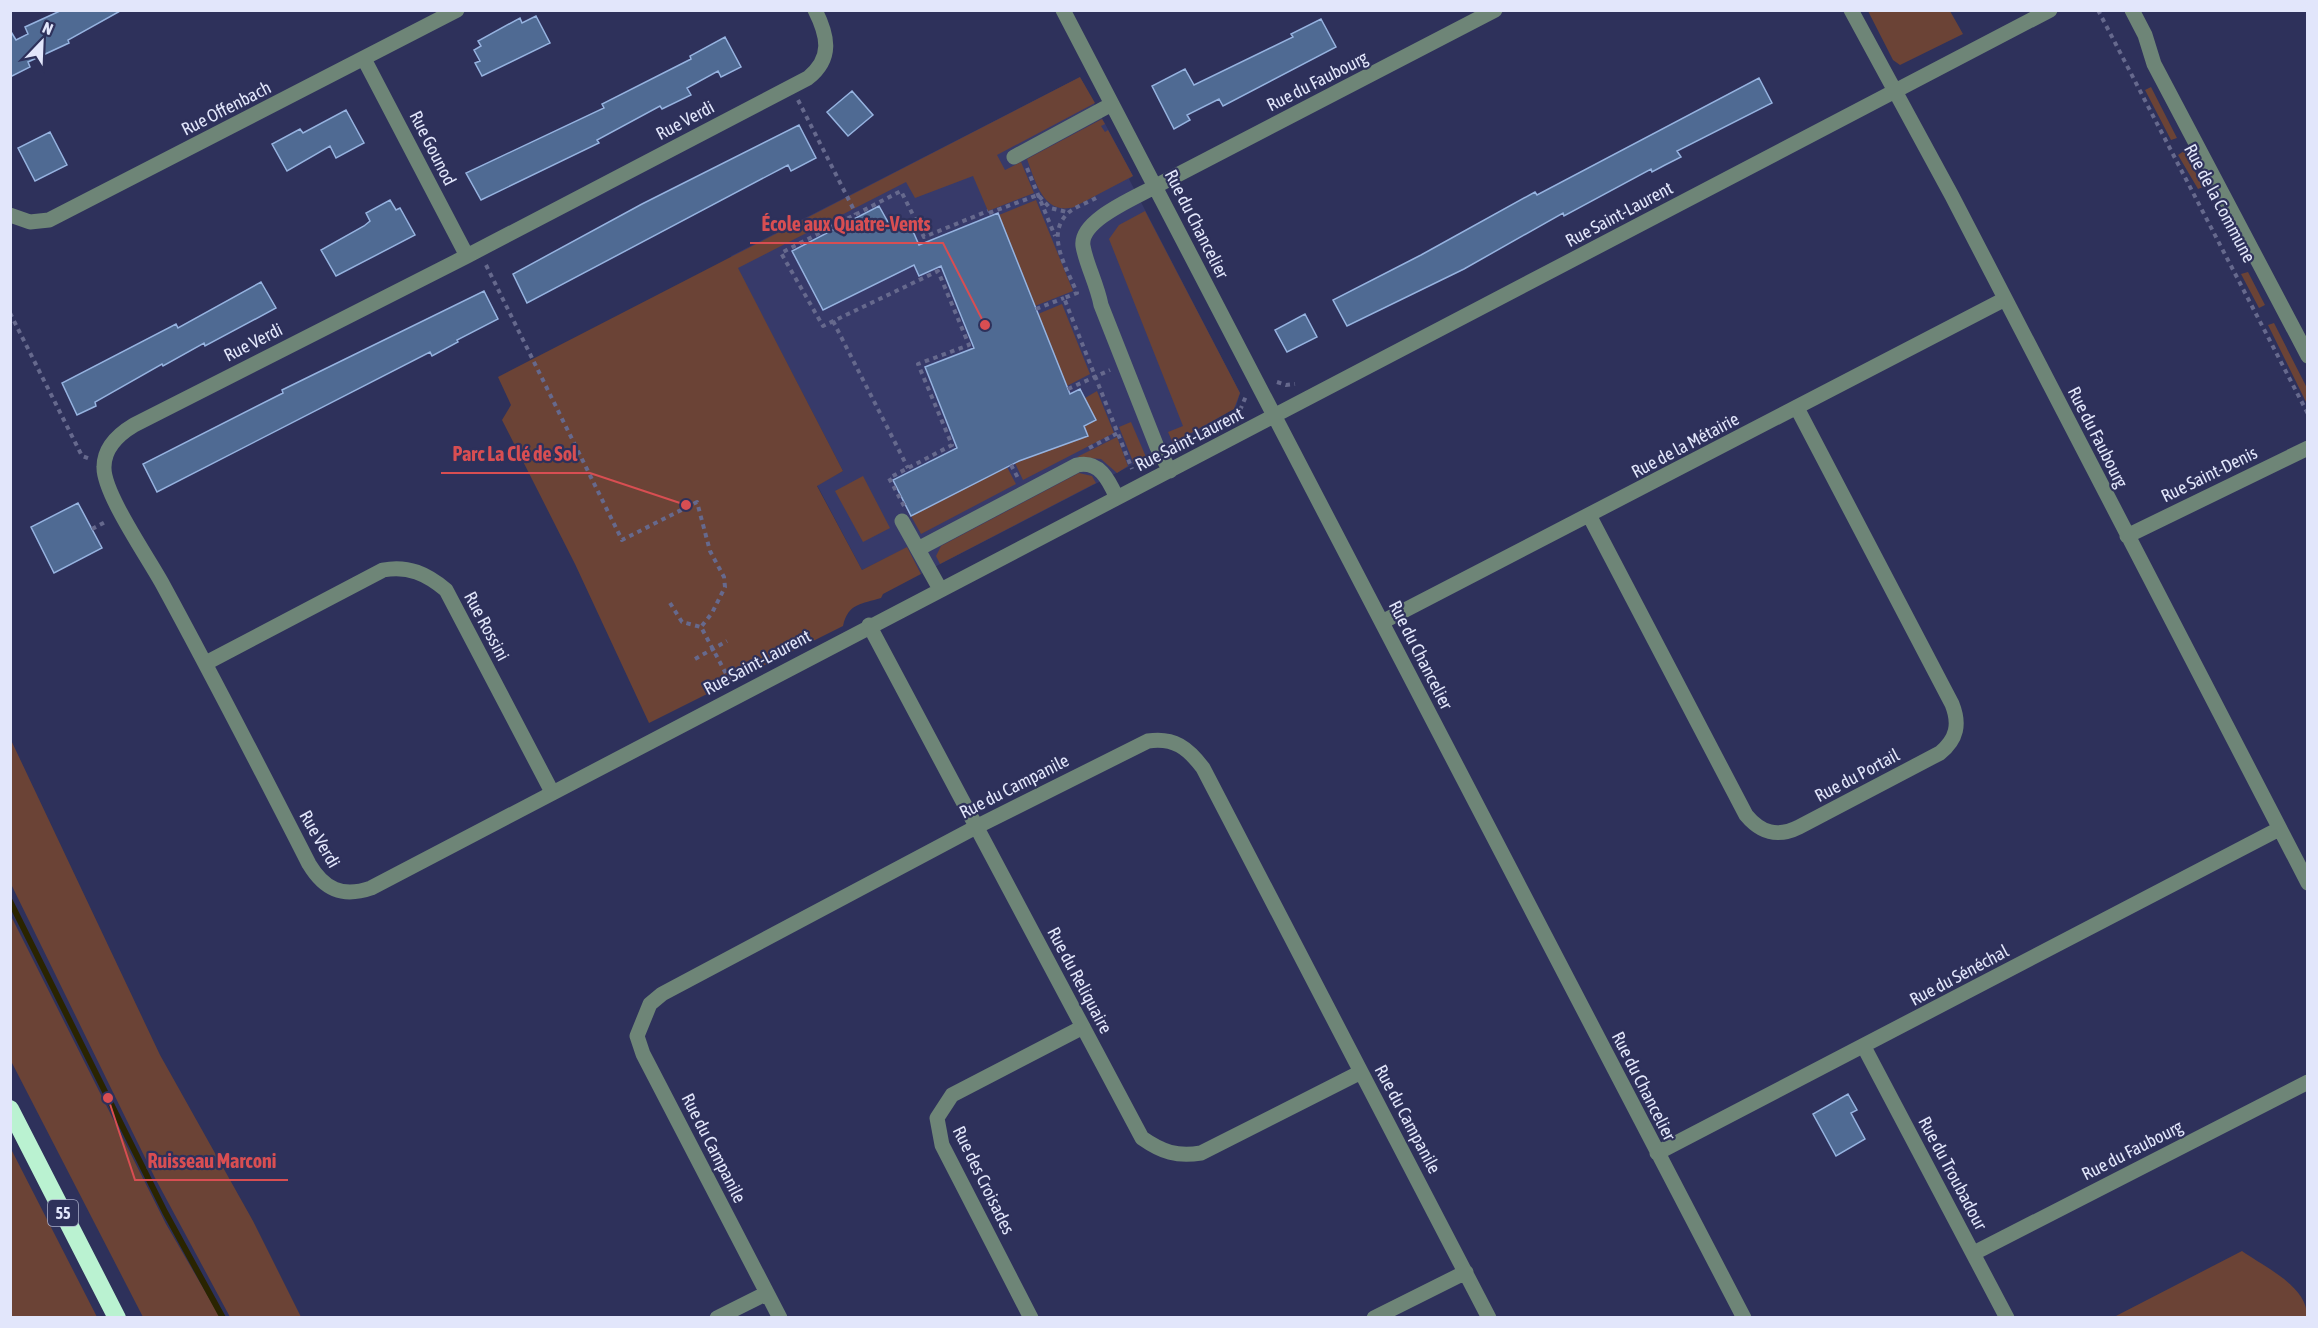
<svg xmlns="http://www.w3.org/2000/svg" width="2318" height="1328" font-family="'Asap Condensed',sans-serif">
<rect width="100%" height="100%" fill="#2e315b"/>
<!-- built -->
<path fill="#373a6a" d="M1080,77L1133,176L1129,179L1240,393L1236,407L1194,433L921,574L906,548L862,570L817,485L843,471L731,256Z"/>
<!-- green -->
<path fill="#6b4336" d="M1868,11H1950L1963,34L1900,65L1893,60Z
M1080,77L1095,103L997,155L1005,170L1021,162L1034,193L988,211L973,176L915,198L906,182L738,268L843,471L817,486L862,570L907,547L921,574L883,594L881,598C862,604 848,603 843,626L649,723L575,564L502,420L511,405L498,377Z
M2151,87L2177,138L2171,140L2145,90Z
M1102,119L1105,124L1101,126L1105,132L1108,130L1133,176L1074,207C1043,216 1035,180 1027,159Z
M2184,151L2203,187L2198,189L2178,155Z
M1036,200L1073,291L1035,306L999,215Z
M1145,211L1240,393L1234,409L1173,443L1168,432L1183,426L1109,239L1119,225Z
M2248,272L2265,305L2259,308L2241,274Z
M1062,304L1090,374L1067,386L1038,314Z
M2274,323L2307,388V404L2268,325Z
M1097,391L1114,433L1023,480L1015,463L1087,436L1084,426L1096,420L1085,398Z
M1131,422L1146,457L1134,464L1119,427Z
M1117,437L1128,466L1117,473L1101,459L1077,457Z
M1007,467L1016,484L921,534L911,516Z
M1079,473L1092,476L1096,483L940,564L936,556L941,546Z
M863,476L890,528L863,542L835,491Z
M10,738L160,1055L253,1221L301,1317H230L155,1178L11,884Z
M11,916L166,1224L220,1317H143L11,1061Z
M11,1149L97,1317H11Z
M2242,1251C2264,1267 2308,1286 2307,1317H2114Z"/>
<g fill="none" stroke-linecap="round" stroke-linejoin="round">
<!-- stream -->
<path stroke="#2a2400" stroke-width="6" d="M10,901L165,1212L223,1318"/>
</g>
<!-- building -->
<path fill="#4f6a93" stroke="#96b3e0" stroke-width="1.5" d="M62,10H122L68,40L69,43L28,62L30,67L10,77V30L16,40L28,34L25,27Z
M536,16L550,43L482,76L475,63L480,61L474,50L481,46L478,41L520,18L522,23Z
M1321,19L1336,47L1223,106L1219,99L1187,115L1190,120L1174,129L1152,86L1185,69L1194,85L1293,37L1291,34Z
M725,37L741,67L721,77L718,71L687,88L691,95L662,109L660,106L597,140L599,143L481,200L466,173L604,108L602,104L691,59L690,56Z
M1759,78L1772,103L1677,151L1681,157L1665,165L1652,172L1651,169L1564,216L1563,213L1464,269L1347,326L1333,300L1421,255L1535,192L1537,195Z
M852,91L873,115L848,136L827,112Z
M346,110L364,143L336,158L330,146L287,171L272,144L300,129L303,133Z
M799,125L816,158L791,171L788,165L527,303L513,274L642,204Z
M50,132L67,165L35,181L18,148Z
M390,200L396,210L400,208L415,235L336,276L321,250L364,226L370,221L366,213Z
M879,206L893,231L909,222L919,245L998,213L1070,394L1080,389L1096,420L1084,426L1088,436L1019,461L911,516L893,480L957,448L925,367L974,348L941,266L919,276L914,265L823,310L792,251Z
M261,282L276,308L205,346L204,343L163,366L162,364L95,402L96,406L77,415L62,383L176,324L178,328Z
M484,291L498,319L457,340L458,342L432,356L430,352L157,492L143,464L283,393L282,390Z
M1305,314L1317,337L1287,352L1275,330Z
M78,503L102,548L54,573L31,527Z
M1848,1094L1857,1110L1851,1113L1865,1139L1836,1156L1813,1114Z"/>
<g fill="none" stroke-linecap="round" stroke-linejoin="round">
<!-- path -->
<path stroke="#66698d" stroke-width="4" stroke-dasharray="4.5 4.5" stroke-linecap="butt" d="M2098,10L2308,414
M798,100L856,214
M1027,168L1055,236
M1096,198C1087,203 1074,207 1067,214C1045,236 1068,270 1077,293L1064,298L1132,469
M989,213L1038,195L1050,208L1067,212
M486,265L622,540L697,502L710,551L724,577L725,587L712,613L701,627
M1036,309L1064,298
M10,313L82,456L90,459
M833,321L908,468
M1277,382L1286,385L1295,384
M1068,389L1110,370
M1233,416L1241,408L1246,396
M1089,448L1118,433
M1011,465L1018,478
M904,506L889,478L952,445L918,364L969,345L938,271L823,326L781,253L901,191L924,237L988,211
M92,529L107,521
M670,603L682,622L701,627L730,681
M695,659L727,641"/>
<!-- minor -->
<path stroke="#6e8577" stroke-width="15" d="M815,10C828,36 833,58 808,78L467,256L134,425C119,434 104,448 104,467C103,493 149,559 163,585C213,677 261,770 309,864C324,889 342,898 371,888L2050,10
M1063,10L1744,1318
M1851,10L1952,196L2308,883
M2132,10L2145,35L2154,64L2308,356
M364,59L467,256
M1014,157L1112,104
M10,215L30,222L49,220L457,10
M1170,471L1157,447L1101,305C1097,284 1086,264 1083,246C1079,220 1137,197 1156,186L1495,10
M1590,517L1746,815C1761,833 1777,838 1799,827L1940,753C1957,739 1960,724 1952,704L1797,408
M902,521L940,589
M2127,536L2308,448
M918,549L1077,465C1100,460 1109,481 1117,498
M1382,622L2005,299
M869,625L1142,1138C1162,1152 1177,1157 1201,1153L1361,1072
M206,663L383,570C408,565 427,574 446,590L552,792
M1864,1047L2007,1318
M1657,1153L2279,829
M1974,1253L2308,1082
M717,1318L767,1293
M780,1318L643,1054L637,1036L650,1004L662,994L978,826L1148,741C1174,737 1188,748 1203,768L1489,1318
M1031,1318L942,1145L937,1118L952,1095L1083,1027
M1374,1318L1466,1272"/>
<!-- highway -->
<path stroke="#baf2d1" stroke-width="18" d="M10,1109L117,1318"/>
</g>
<g text-anchor="middle" dominant-baseline="central" stroke-width="4.5" stroke-linejoin="round" paint-order="stroke">
<!-- shield labels -->
<rect fill="#2e315b" stroke="#acb0cb" stroke-width="1.5" x="48" y="1200" width="30" height="26" rx="4.5"/>
<g font-size="16" font-weight="bold" fill="#e2e6fb">
<text x="63" y="1213">55</text>
</g>
<!-- street labels -->
<g font-size="18" fill="#e2e6fb" stroke="#2e315b">
<text transform="translate(1317 81) rotate(-27)">Rue du Faubourg</text>
<text transform="translate(226 108) rotate(-27)">Rue Offenbach</text>
<text transform="translate(685 120) rotate(-28)">Rue Verdi</text>
<text transform="translate(433 148) rotate(63)">Rue Gounod</text>
<text transform="translate(2220 203) rotate(62)">Rue de la Commune</text>
<text transform="translate(1619 214) rotate(-28)">Rue Saint-Laurent</text>
<text transform="translate(1197 224) rotate(63)">Rue du Chancelier</text>
<text transform="translate(253 342) rotate(-27)">Rue Verdi</text>
<text transform="translate(2098 437) rotate(63)">Rue du Faubourg</text>
<text transform="translate(1189 439) rotate(-27)">Rue Saint-Laurent</text>
<text transform="translate(1685 445) rotate(-28)">Rue de la Métairie</text>
<text transform="translate(2209 474) rotate(-26)">Rue Saint-Denis</text>
<text transform="translate(487 626) rotate(62)">Rue Rossini</text>
<text transform="translate(1421 655) rotate(63)">Rue du Chancelier</text>
<text transform="translate(757 662) rotate(-28)">Rue Saint-Laurent</text>
<text transform="translate(1857 775) rotate(-28)">Rue du Portail</text>
<text transform="translate(1014 786) rotate(-27)">Rue du Campanile</text>
<text transform="translate(320 839) rotate(60)">Rue Verdi</text>
<text transform="translate(1959 975) rotate(-28)">Rue du Sénéchal</text>
<text transform="translate(1080 980) rotate(62)">Rue du Reliquaire</text>
<text transform="translate(1644 1086) rotate(63)">Rue du Chancelier</text>
<text transform="translate(1408 1119) rotate(62)">Rue du Campanile</text>
<text transform="translate(714 1148) rotate(63)">Rue du Campanile</text>
<text transform="translate(2132 1150) rotate(-27)">Rue du Faubourg</text>
<text transform="translate(1953 1173) rotate(62)">Rue du Troubadour</text>
<text transform="translate(984 1180) rotate(64)">Rue des Croisades</text>
</g>
</g>
<!-- callouts -->
<path fill="none" stroke="#d84e52" stroke-width="2" d="M985 325L943 243H750M686 505L590 473H441M108 1098L135 1180H288"/>
<g fill="#d84e52" stroke="#2e315b" stroke-width="2">
<circle cx="985" cy="325" r="6"/>
<circle cx="686" cy="505" r="6"/>
<circle cx="108" cy="1098" r="6"/>
</g>
<g font-size="20" text-anchor="middle" font-weight="bold" fill="#d84e52" stroke="#2e315b" stroke-width="4.5" stroke-linejoin="round" paint-order="stroke">
<text x="846" y="231">École aux Quatre-Vents</text>
<text x="515" y="461">Parc La Clé de Sol</text>
<text x="212" y="1168">Ruisseau Marconi</text>
</g>
<!-- border -->
<rect width="2318" height="1328" fill="none" stroke="#e2e6fb" stroke-width="24"/>
<!-- north arrow -->
<g transform="translate(42 42) rotate(23)" stroke="#2e315b" stroke-width="4.5" paint-order="stroke">
<path d="M0-4.5L10 22L0 15L-10 22Z" fill="#e2e6fb"/>
<text y="-9" font-size="16" font-weight="bold" text-anchor="middle" fill="#e2e6fb">N</text>
</g>
</svg>
